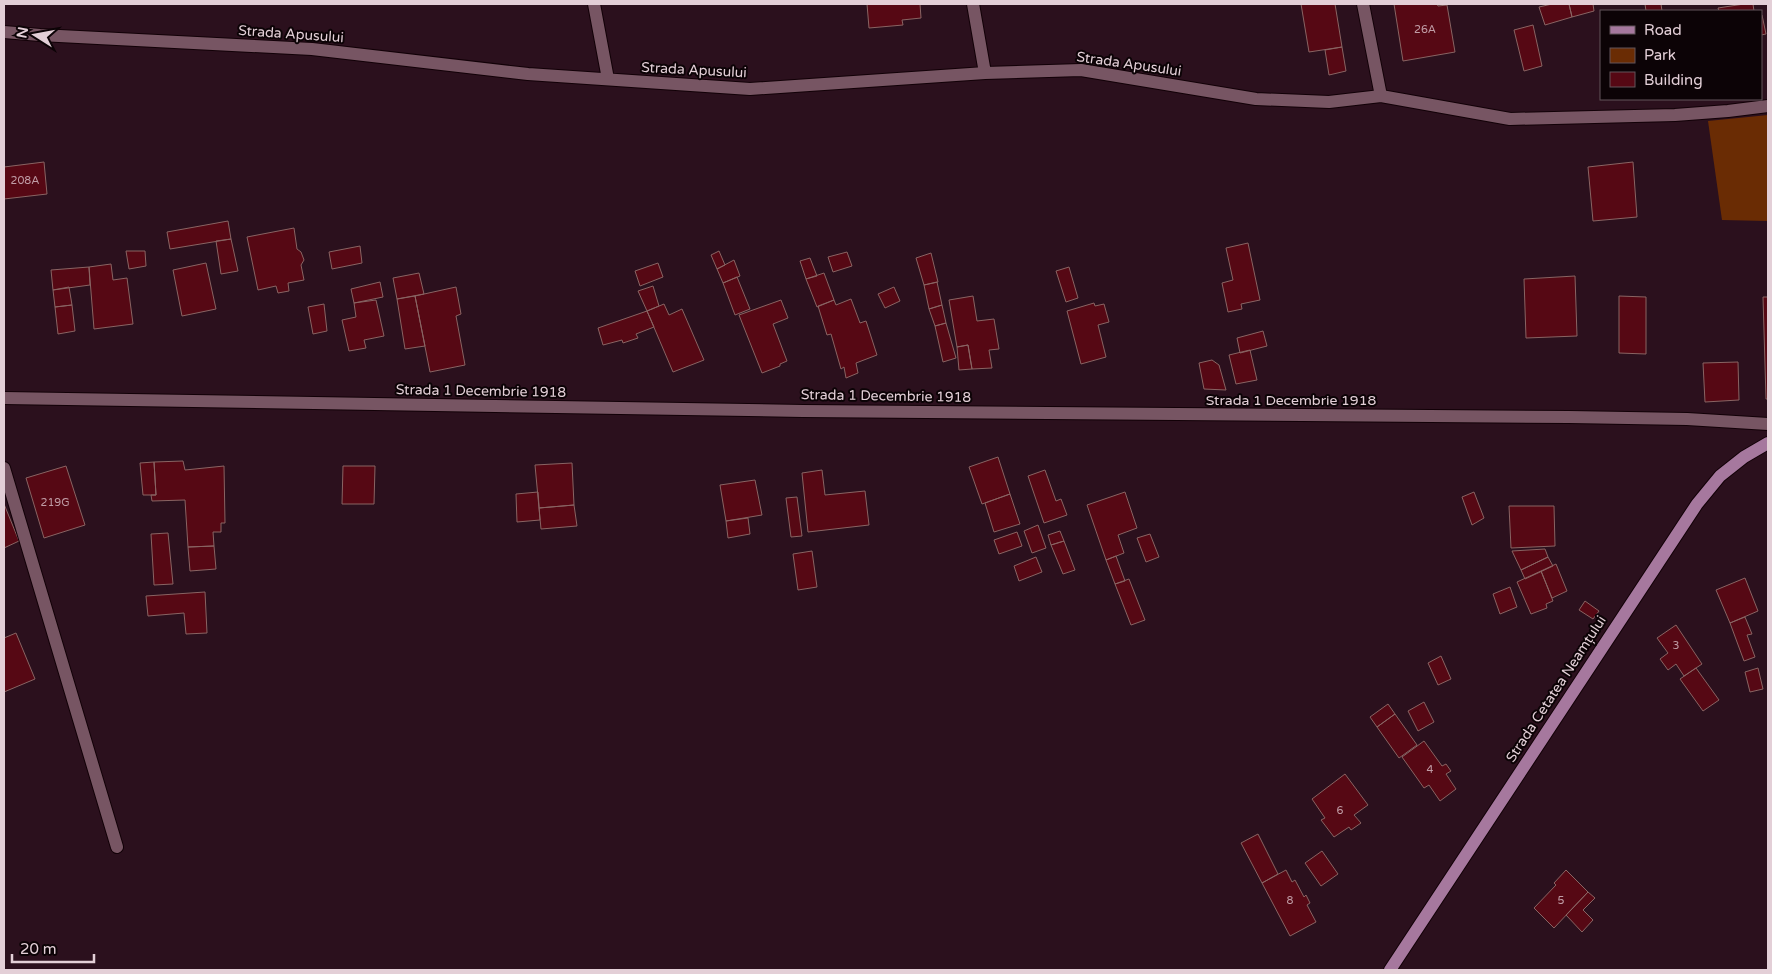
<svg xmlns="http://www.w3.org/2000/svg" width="1772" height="974" font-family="'Varela Round',sans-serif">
<rect width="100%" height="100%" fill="#2b101d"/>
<!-- green -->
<path fill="#6a2c04" d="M1768,115V221L1722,220L1708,121Z"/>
<!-- building -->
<path fill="#560814" stroke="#896463" d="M867,4H920L921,18L902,20L903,25L869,28Z
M1301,4H1335L1342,47L1309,52Z
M1394,4H1437L1438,6L1447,5L1455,52L1403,61Z
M1552,4H1569L1572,17L1545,25L1539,7Z
M1569,4H1593L1594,11L1572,17Z
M1645,4H1661L1662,11H1646Z
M1744,4H1753L1754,11H1719L1718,8Z
M1761,15H1762L1766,34L1761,35Z
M1533,25L1542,66L1524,71L1514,30Z
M1342,47L1346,71L1329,75L1325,50Z
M44,162L47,194L4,199V167Z
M1633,162L1637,217L1593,221L1588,167Z
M228,221L231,239L170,249L167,232Z
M294,228L297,249L301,252L304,260L301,265L304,280L288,283L289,291L278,293L276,286L258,290L247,237Z
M231,239L238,271L221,274L216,241Z
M1248,243L1260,300L1241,304L1242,309L1228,312L1222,283L1233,280L1226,248Z
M360,246L362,263L332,269L329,252Z
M126,251H145L146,266L129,269Z
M719,251L725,265L717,269L711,255Z
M847,252L852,266L833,272L828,257Z
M931,253L938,282L924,285L916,258Z
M810,258L817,276L806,279L800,261Z
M734,260L740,276L723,283L717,269Z
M206,263L216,309L182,316L173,270Z
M658,263L663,277L640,286L635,271Z
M111,264L113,280L127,278L133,324L94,329L89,267Z
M89,267L90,285L53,290L51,270Z
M1069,267L1078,298L1066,302L1056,271Z
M419,273L424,294L397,299L393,278Z
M824,273L834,300L817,307L806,279Z
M1575,276L1577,336L1526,338L1524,279Z
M737,277L750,309L735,315L723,283Z
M380,282L383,297L354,303L351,289Z
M937,282L942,305L929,309L924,285Z
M653,286L659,306L647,311L638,291Z
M69,287L72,305L55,307L53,290Z
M456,287L461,314L456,316L465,365L430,372L415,296Z
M894,287L900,301L885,308L878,294Z
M415,296L425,346L405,349L397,299Z
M973,296L977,321L994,319L999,349L989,350L992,368L972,369L968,345L957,347L949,300Z
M1619,296L1646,297V354L1619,353Z
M1763,297H1768V399H1766Z
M851,299L860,323L866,321L877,355L856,363L858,373L846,378L844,367L841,369L831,334L827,335L818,306L834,300L836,305Z
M376,300L384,336L364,340L366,348L349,351L342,320L356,317L354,303Z
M781,300L788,318L773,324L787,361L780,364V366L762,373L739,315Z
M1094,303L1095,306L1104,304L1109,322L1098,325L1106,357L1081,364L1067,311Z
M324,304L327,331L313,334L308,307Z
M664,304L669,315L682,309L704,360L673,372L647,311Z
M72,305L75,331L58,334L55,307Z
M942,305L946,323L935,326L929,309Z
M647,311L654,327L636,334L638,338L623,343L622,340L603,345L598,328Z
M946,323L956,358L943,362L935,326Z
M1263,331L1267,346L1240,353L1237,338Z
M968,345L972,369L959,370L957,347Z
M1250,350L1257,380L1236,384L1229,355Z
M1212,360L1219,365L1226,390L1204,389L1199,363Z
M1738,362L1739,400L1705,402L1703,363Z
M998,457L1010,494L982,504L969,467Z
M183,461L185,470L224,466L225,523H221V532H213L214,546L188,547L185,500L152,501L151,495H156L154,462Z
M154,462L156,495H143L140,463Z
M572,463L574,505L539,508L535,465Z
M66,466L85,525L44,538L26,478Z
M343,466H375L374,504H342Z
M822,470L825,495L865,491L869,525L808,532L802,473Z
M1045,470L1056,501L1061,499L1067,515L1044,523L1028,476Z
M755,480L762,515L726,521L720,485Z
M538,492L540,520L517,522L516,494Z
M1125,492L1137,528L1118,535L1124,553L1106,560L1087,505Z
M1474,492L1484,518L1472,525L1462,497Z
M1010,494L1020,524L994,532L985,503Z
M797,497L802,536L791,537L786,498Z
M4,504L19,541L4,548Z
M574,505L577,526L541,529L539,508Z
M1509,506H1554L1555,546L1511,548Z
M748,518L750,534L728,538L726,521Z
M1038,525L1046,548L1032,553L1024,531Z
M1060,531L1064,541L1051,545L1048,535Z
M1017,532L1022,546L999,554L994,540Z
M168,533L173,584L154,585L151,534Z
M1150,534L1159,557L1146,562L1137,538Z
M1064,541L1075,570L1063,574L1051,545Z
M214,546L216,569L190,571L188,547Z
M1545,549L1548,557L1521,570L1512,551Z
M812,551L817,587L798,590L793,554Z
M1116,556L1125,581L1115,584L1106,560Z
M1036,557L1042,572L1019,581L1014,566Z
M1548,557L1553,566L1525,579L1521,570Z
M1556,564L1567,591L1552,598L1541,571Z
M1541,571L1553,601L1546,604L1547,608L1531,614L1517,582Z
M1745,578L1758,611L1730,623L1716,590Z
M1129,579L1145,620L1131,625L1115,584Z
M1510,587L1517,607L1500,614L1493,594Z
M205,592L207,633L186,634L184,613L148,616L146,596Z
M1585,601L1599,611L1593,619L1579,610Z
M1745,617L1752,634L1747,635L1755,657L1744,661L1730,623Z
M1676,625L1702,664L1684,676L1676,664L1668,670L1660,659L1668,653L1657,638Z
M16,633L35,679L4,692V638Z
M1441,656L1451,679L1438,685L1428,663Z
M1696,668L1719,700L1703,711L1680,679Z
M1758,668L1763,689L1750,692L1745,672Z
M1424,702L1434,722L1418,731L1408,711Z
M1388,704L1395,714L1377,727L1370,717Z
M1395,714L1417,745L1399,758L1377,727Z
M1424,741L1442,766L1446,764L1451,771L1446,774L1456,789L1440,801L1429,785L1424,788L1402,757Z
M1345,774L1368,805L1354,815L1361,823L1351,830L1349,827L1334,837L1321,820L1325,818L1312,799Z
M1258,834L1278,874L1262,883L1241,843Z
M1322,851L1338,874L1321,886L1305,863Z
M1286,870L1292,882L1295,880L1304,897L1306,895L1310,903L1307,905L1316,922L1290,936L1262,883Z
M1566,870L1588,892L1554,928L1534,908L1556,885L1554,883Z
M1588,892L1595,898L1583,910L1593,920L1582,932L1566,915Z"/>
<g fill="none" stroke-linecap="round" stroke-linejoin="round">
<defs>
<path id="minor" d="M594,4L608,79
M973,4L985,73
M1363,4L1381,96
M4,32L40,35L312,49L528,74L750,89L985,73L1081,70L1256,99L1329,102L1381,96L1510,119L1675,115L1728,111L1768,106
M4,398L803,411L1569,417L1687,419L1768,424
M4,468L117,847"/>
<path id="major" d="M1390,970L1697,504L1720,476L1744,457L1768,443"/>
</defs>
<!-- minor casing -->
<use href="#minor" stroke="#120007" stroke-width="14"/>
<!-- major casing -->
<use href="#major" stroke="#120007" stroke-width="14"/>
<!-- minor -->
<use href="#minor" stroke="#775563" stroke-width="12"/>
<!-- major -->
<use href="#major" stroke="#a6789e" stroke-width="12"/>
</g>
<g text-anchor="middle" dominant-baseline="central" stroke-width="4" stroke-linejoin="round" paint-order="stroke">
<!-- number labels -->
<g font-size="11" fill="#c09da6">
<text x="1425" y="29">26A</text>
<text x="25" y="180">208A</text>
<text x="55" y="502">219G</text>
<text x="1676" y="645">3</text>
<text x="1430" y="769">4</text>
<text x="1340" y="810">6</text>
<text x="1290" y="900">8</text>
<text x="1561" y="900">5</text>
</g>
<!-- street labels -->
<g font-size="14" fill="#e3cfd7" stroke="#0c0306">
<text transform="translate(291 34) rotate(4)">Strada Apusului</text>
<text transform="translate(1129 64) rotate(8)">Strada Apusului</text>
<text transform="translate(694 70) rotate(3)">Strada Apusului</text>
<text transform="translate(481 391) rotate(1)">Strada 1 Decembrie 1918</text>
<text transform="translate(886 396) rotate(1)">Strada 1 Decembrie 1918</text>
<text x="1291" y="400">Strada 1 Decembrie 1918</text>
<text transform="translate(1556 689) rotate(-57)">Strada Cetatea Neamțului</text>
</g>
</g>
<!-- border -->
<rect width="1772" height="974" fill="none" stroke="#e3cfd7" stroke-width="10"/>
<!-- legend -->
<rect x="1600" y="10" width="162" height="90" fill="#0c0306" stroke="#62555a"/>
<rect x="1610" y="26" width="25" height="8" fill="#a6789e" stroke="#62555a"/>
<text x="1644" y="35" font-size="15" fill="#e3cfd7">Road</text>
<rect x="1610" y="48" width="25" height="15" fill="#6a2c04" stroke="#62555a"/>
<text x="1644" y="60" font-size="15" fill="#e3cfd7">Park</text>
<rect x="1610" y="72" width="25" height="15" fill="#560814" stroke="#62555a"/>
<text x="1644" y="85" font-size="15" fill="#e3cfd7">Building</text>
<!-- north arrow -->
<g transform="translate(35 35) rotate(281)" stroke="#0c0306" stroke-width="4" paint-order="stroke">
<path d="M0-4L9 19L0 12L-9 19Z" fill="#e3cfd7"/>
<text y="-8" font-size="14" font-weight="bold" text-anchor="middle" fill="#e3cfd7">N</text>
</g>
<!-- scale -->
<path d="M12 954v8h82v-8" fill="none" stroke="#e3cfd7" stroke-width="2.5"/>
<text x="20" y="954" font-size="15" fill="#e3cfd7" stroke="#0c0306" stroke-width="4" paint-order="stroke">20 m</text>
</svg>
